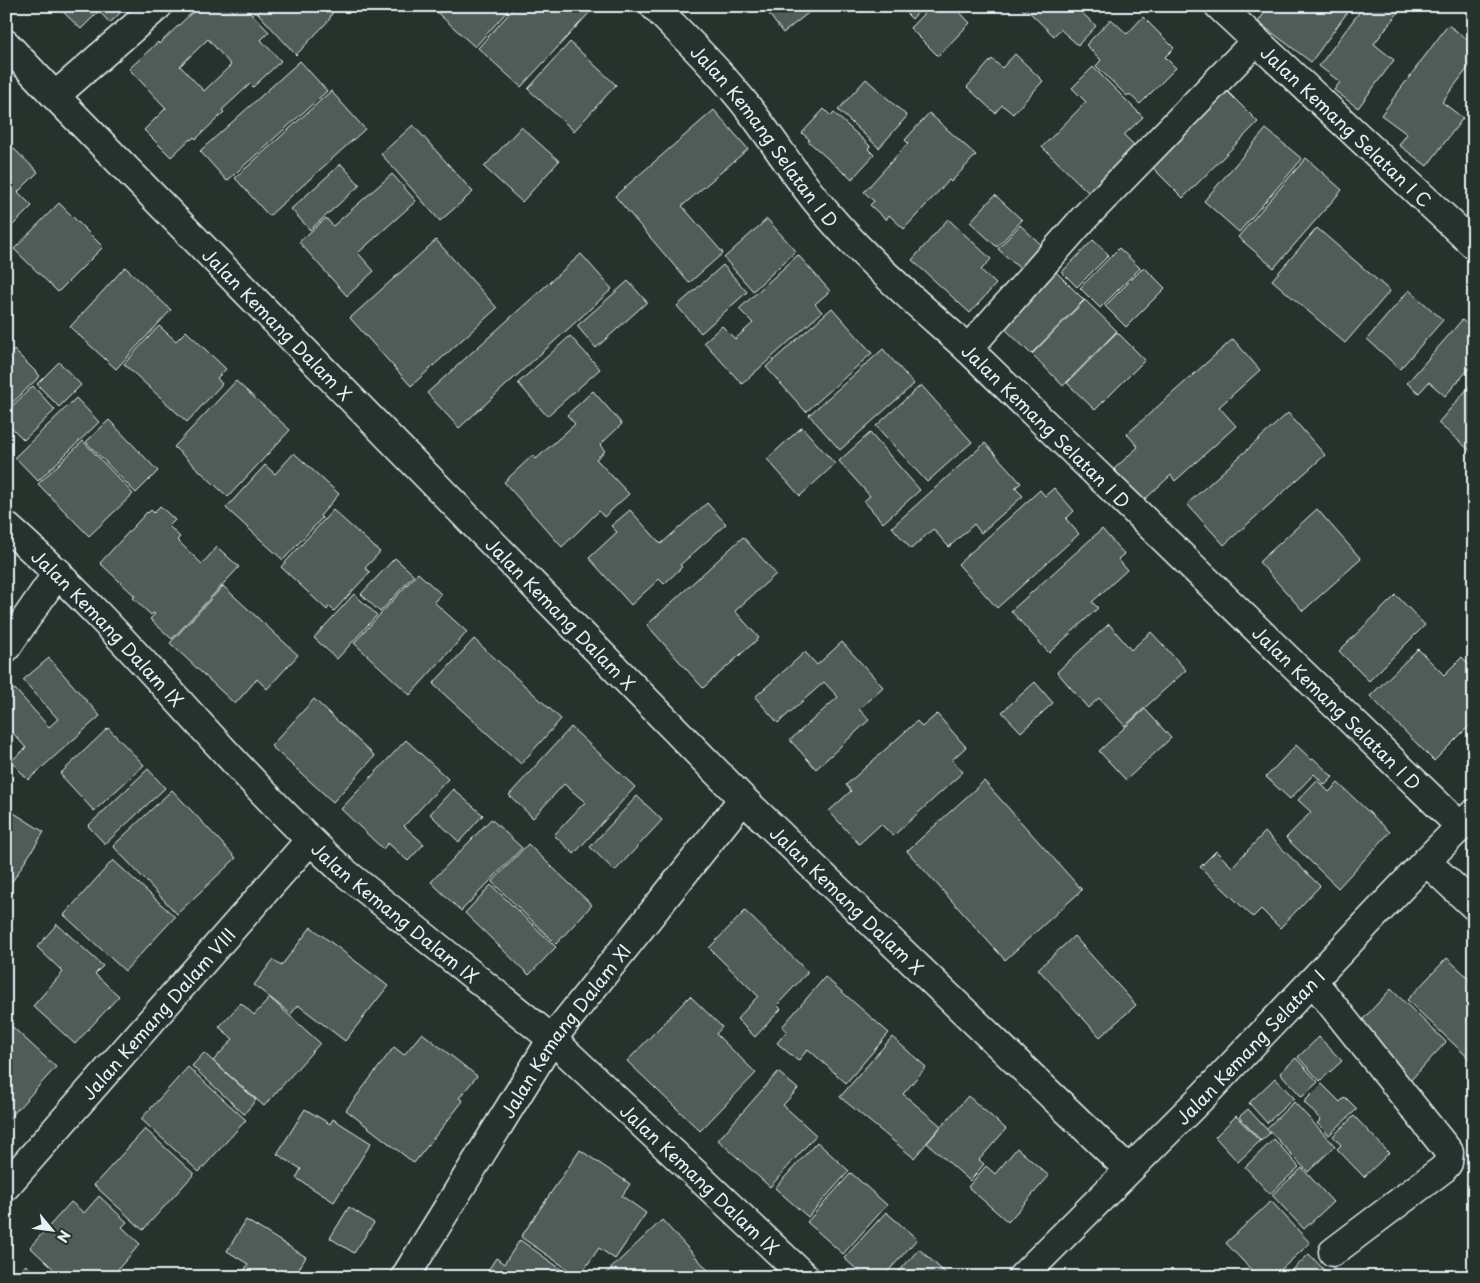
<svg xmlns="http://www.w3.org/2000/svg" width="1480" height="1283" font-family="'Playpen Sans',sans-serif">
<rect width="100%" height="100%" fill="#26332d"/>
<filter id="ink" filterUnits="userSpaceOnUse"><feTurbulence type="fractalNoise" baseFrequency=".02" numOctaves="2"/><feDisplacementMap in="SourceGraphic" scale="10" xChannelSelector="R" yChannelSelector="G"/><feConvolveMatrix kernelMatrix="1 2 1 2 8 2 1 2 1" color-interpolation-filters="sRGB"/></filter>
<g filter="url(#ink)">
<!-- building -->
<path fill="#505c59" stroke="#e8f1f8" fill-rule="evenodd" d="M62,6H152L137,21L124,9L110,23L99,11L81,29L60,9Z
M199,6H229L234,12L240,6H244L269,32L261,40L281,61L253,87L250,84L222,110L224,112L196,139L194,137L191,140L190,139L171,157L144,130L166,108L129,69L158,42L159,44ZM208,39L231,65L204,91L180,66Z
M264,6H335L329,20L296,55L257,12Z
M430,6H512L475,47Z
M516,6H584L590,12L521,87L478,48Z
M763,6H817L783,33Z
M899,6H924L912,19Z
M931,6H954L970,23L938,56L910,28Z
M1019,6H1083L1079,10L1096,26L1078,45L1060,29L1054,36L1026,9L1024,11Z
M1269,6H1352L1311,62L1258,22Z
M1364,6H1403L1374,44L1394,60L1358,108L1334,90L1340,82L1319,66Z
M1143,17L1174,48L1165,57L1176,68L1140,104L1129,94L1127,96L1096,66L1101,60L1086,45L1111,19L1127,34Z
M1448,25L1474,44V60L1442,102L1463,118L1427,166L1399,145L1407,134L1381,115Z
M570,42L616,85L574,131L528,89Z
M1015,54L1043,81L1013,114L1002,105L995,113L967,87L992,59L1002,68Z
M300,61L327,91L227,181L200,151Z
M1093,67L1143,117L1124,135L1135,146L1089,193L1042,147L1086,102L1072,88Z
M866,79L907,116L879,148L838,110Z
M1226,90L1258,122L1183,198L1151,166Z
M331,91L365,129L269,216L235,178Z
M824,109L831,116L834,113L870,146L868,149L874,155L852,179L846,173L845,174L808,141L810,140L802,133Z
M714,110L748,149L682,206L723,253L689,283L615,196Z
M929,113L976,155L951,182L949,180L904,229L889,215L886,220L870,205L874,201L864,192L908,143L905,140Z
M413,125L473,192L440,221L381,154Z
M521,127L559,161L522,202L484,167Z
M1266,129L1302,159L1239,232L1204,201Z
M11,146L38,172L18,192L32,206L6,232V150Z
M1306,158L1342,190L1274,268L1238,237Z
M341,164L360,185L310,230L291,209Z
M392,174L416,201L358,253L374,271L347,296L299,242L326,218L333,226Z
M995,195L1022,220L997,247L970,222Z
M59,203L103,247L58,292L14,249Z
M767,219L796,251L753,291L724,258Z
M948,219L991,259L981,270L996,284L970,313L912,260Z
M1020,225L1047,250L1026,274L998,249Z
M1317,228L1390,291L1345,343L1272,280Z
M436,240L497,308L411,386L350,318Z
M1093,240L1109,255L1077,287L1062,272Z
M1119,248L1140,268L1100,308L1080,288Z
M581,254L612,289L459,428L427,393Z
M798,255L830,291L815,304L822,312L742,384L704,342L722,326L735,339L753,323L739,309Z
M723,265L747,292L701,333L677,306Z
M125,267L171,310L116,369L70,327Z
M1144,267L1165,288L1126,327L1105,306Z
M1053,269L1084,300L1031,354L1000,324Z
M628,281L647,302L596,348L577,326Z
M1409,290L1443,320L1400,369L1367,339Z
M1085,300L1117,331L1063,386L1032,354Z
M832,308L872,353L806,412L766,367Z
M1462,320L1474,330V363L1445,396L1429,382L1419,393L1407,383Z
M159,326L176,341L186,331L226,369L217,378L222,384L187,422L124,364Z
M1117,332L1145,360L1095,410L1067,383Z
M570,336L600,369L547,416L518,383Z
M1233,339L1260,370L1219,407L1236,426L1175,481L1171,475L1143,501L1114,469L1138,447L1127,434Z
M883,349L914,384L840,450L809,415Z
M14,350L40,376L6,409V357Z
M59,362L81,385L59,407L37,384Z
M236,381L290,430L228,497L174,447Z
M1474,381V454L1438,423Z
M921,385L972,442L927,482L876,426Z
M33,386L55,410L24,440L6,422V412Z
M593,391L622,424L600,445L605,451L596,459L629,494L604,517L599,511L562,547L504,482L533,455L536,459L575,424L567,415Z
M76,398L99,422L38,481L15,457Z
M1288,413L1325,455L1224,545L1187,504Z
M109,420L158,471L136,493L86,442Z
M802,427L835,464L800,496L767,459Z
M870,433L920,490L883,523L864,501L870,496L839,461Z
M83,441L133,494L89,536L38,484Z
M985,443L1021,483L1015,488L1023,496L981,533L974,524L949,547L933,529L911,549L892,527Z
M294,453L339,494L320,516L322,518L283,560L226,508L265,465L275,474Z
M1054,488L1074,511L1066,519L1079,534L997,608L958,564L1040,490L1045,496Z
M707,503L726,524L680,565L682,567L664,584L659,579L631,605L589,558L617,532L611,526L630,510L661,544Z
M160,506L175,520L169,526L180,537L177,540L202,564L217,547L239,567L172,639L150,619L155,614L153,613L151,615L133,598L135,596L100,563L147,512L148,513L151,510L154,513Z
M1317,509L1361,559L1303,611L1259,562Z
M333,510L380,552L365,568L370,572L334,611L329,606L327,610L281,567Z
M1102,529L1124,554L1118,559L1127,570L1092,602L1098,608L1049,653L1011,611Z
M743,537L776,574L735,611L759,638L703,688L647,625Z
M395,558L414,575L380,612L361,594Z
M418,573L441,594L434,602L467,632L410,695L354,643Z
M223,586L298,655L267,689L257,679L235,704L170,643Z
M354,594L377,615L337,659L314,638Z
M1396,595L1425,625L1369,681L1339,651Z
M1109,624L1131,650L1151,632L1186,670L1125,726L1099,698L1088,708L1057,672Z
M474,639L561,719L521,764L433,684Z
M842,642L883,687L859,709L869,720L816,769L790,740L838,697L824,682L778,723L755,697L805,652L817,665Z
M1418,649L1444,675L1462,657L1474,670V721L1434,761L1370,696Z
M49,658L100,716L28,780L11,761L26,748L6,725V697L15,689L49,727L58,719L23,680Z
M1035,682L1053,703L1021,732L1002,712Z
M314,699L375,756L333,802L271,746Z
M1145,709L1171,738L1126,780L1099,751Z
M937,714L966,747L952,760L963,772L893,836L881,824L859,844L829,811L851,791L846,785L917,721L922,727Z
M571,727L635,787L574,854L554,835L585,802L564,784L533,818L509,795Z
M108,728L144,765L94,811L60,774Z
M406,740L448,779L404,826L424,844L408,861L388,843L383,849L341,809Z
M1296,745L1312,760L1314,759L1333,777L1325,785L1314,774L1290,799L1266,777Z
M148,769L165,788L105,844L88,826Z
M1317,780L1329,792L1338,783L1390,832L1338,888L1286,838L1311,812L1298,800Z
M984,781L1082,890L1005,960L907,851Z
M453,789L483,815L459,842L430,814Z
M172,790L236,858L177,914L113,846Z
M637,796L662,820L615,871L590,847Z
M6,808L44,832L8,888H6Z
M491,819L522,848L461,911L431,882Z
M1265,832L1320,886L1280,928L1261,909L1253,917L1200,867L1216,851L1232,867Z
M528,844L592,905L556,944L492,882Z
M113,860L175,917L125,971L64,915Z
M491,885L556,947L529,975L465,913Z
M745,911L808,972L777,1005L781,1009L755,1037L737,1019L758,996L709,948Z
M57,924L103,966L95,974L119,996L75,1044L33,1006L63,972L37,947Z
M311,927L388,986L345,1041L298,1005L291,1014L254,985L273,960L281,966Z
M1074,936L1136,1005L1100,1037L1038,969Z
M1447,958L1474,983V1063L1407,1000Z
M825,977L889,1033L846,1083L808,1049L798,1061L777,1043L787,1031L782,1027Z
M1391,989L1446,1042L1409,1082L1354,1029Z
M690,996L722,1027L716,1034L756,1073L700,1131L627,1061Z
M270,998L320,1043L264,1106L213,1061L233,1039L219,1027L241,1003L254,1015Z
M6,1021L56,1067L6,1122Z
M422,1033L477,1076L459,1098L463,1101L414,1163L346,1110L394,1047L404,1055Z
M892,1037L926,1067L903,1094L941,1126L914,1158L840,1097Z
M1319,1037L1342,1061L1320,1081L1298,1057Z
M204,1053L256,1100L244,1114L192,1066Z
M1296,1058L1318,1082L1302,1097L1280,1073Z
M188,1067L246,1120L199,1172L141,1119Z
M778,1072L798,1089L783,1105L816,1135L770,1187L718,1140Z
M1275,1078L1294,1098L1267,1123L1249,1103Z
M1322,1084L1340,1102L1345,1097L1357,1109L1329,1135L1317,1123L1321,1120L1304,1102Z
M968,1096L1006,1129L979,1160L984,1164L970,1181L927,1143Z
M1294,1102L1335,1146L1308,1172L1267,1128Z
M305,1109L330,1124L333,1119L371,1143L334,1202L296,1178L301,1169L277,1154Z
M1248,1109L1270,1133L1261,1141L1239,1117Z
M1236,1116L1260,1141L1238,1162L1215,1137Z
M1354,1116L1389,1153L1364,1177L1337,1149L1341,1145L1333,1136Z
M145,1129L194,1174L143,1230L94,1185Z
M1274,1139L1299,1167L1270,1194L1245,1167Z
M817,1142L849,1171L808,1217L775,1188Z
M1017,1148L1049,1176L1008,1222L968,1187L986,1166L995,1174Z
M580,1150L630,1184L622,1196L646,1213L615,1259L599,1248L579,1277L521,1237Z
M1302,1168L1333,1202L1304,1229L1272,1195Z
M851,1173L887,1205L843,1254L807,1222Z
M99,1196L127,1222L122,1227L140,1244L111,1277H62L30,1247L71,1202L84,1213Z
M1271,1201L1310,1243L1273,1277H1258L1226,1243Z
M349,1207L374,1223L354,1253L330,1238Z
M886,1212L917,1239L883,1277H865L844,1258Z
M246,1220L306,1257L294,1277H241L248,1264L227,1251Z
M662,1220L708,1270L700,1277H602Z
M520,1240L572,1277H488L485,1275L496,1258L504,1264Z
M919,1249L950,1277H894Z
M1309,1254L1328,1274L1325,1277H1285Z
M26,1265L39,1277H15Z
M49,1271L55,1277H44Z
M199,1272L207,1277H196Z"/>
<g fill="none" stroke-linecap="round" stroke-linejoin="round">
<defs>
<g id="minor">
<path id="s1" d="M654,6C682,35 712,63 737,94C765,127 787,164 814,198C858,254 915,301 968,349L1461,827"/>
<path id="s2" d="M1219,6L1474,245"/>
<path id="s3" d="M6,44L55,96L743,799L1128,1169"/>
<path d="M55,96L158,6"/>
<path d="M968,349L1085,217L1256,41"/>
<path id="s4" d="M6,526C127,632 224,762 342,870L552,1039L805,1277"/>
<path d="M6,648L58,572"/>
<path d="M1426,861L1474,906"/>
<path d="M1313,981L1449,1152L1448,1163L1443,1169L1333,1252"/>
<path id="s5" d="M6,1186L310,840"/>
<path id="s6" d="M405,1277L552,1039L743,799"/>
<path id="s7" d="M1022,1277L1205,1094L1426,861L1473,814"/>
</g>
</defs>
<!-- minor casing -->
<use href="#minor" stroke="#e8f1f8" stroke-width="31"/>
<!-- minor -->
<use href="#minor" stroke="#26332d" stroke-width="28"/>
</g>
</g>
<g text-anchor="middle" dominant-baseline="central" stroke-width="4" stroke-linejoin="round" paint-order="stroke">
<!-- street labels -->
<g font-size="18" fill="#e8f1f8" stroke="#26332d">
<text stroke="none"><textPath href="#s2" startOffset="175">Jalan Kemang Selatan I C</textPath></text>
<text stroke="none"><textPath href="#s1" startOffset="171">Jalan Kemang Selatan I D</textPath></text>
<text stroke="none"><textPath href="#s3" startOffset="390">Jalan Kemang Dalam X</textPath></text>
<text stroke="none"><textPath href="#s1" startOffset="576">Jalan Kemang Selatan I D</textPath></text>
<text stroke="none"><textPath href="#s3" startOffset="795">Jalan Kemang Dalam X</textPath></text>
<text stroke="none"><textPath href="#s4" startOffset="144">Jalan Kemang Dalam IX</textPath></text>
<text stroke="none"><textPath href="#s1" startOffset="981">Jalan Kemang Selatan I D</textPath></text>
<text stroke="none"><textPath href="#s3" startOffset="1200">Jalan Kemang Dalam X</textPath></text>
<text stroke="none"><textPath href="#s4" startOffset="549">Jalan Kemang Dalam IX</textPath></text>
<text stroke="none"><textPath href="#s5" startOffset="230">Jalan Kemang Dalam VIII</textPath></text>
<text stroke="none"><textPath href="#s6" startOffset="294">Jalan Kemang Dalam XI</textPath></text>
<text stroke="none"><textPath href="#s7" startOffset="324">Jalan Kemang Selatan I</textPath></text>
<text stroke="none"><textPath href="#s4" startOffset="954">Jalan Kemang Dalam IX</textPath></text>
</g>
</g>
<!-- margin -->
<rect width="1480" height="1283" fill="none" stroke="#26332d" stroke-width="25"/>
<rect x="12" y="12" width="1455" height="1258" fill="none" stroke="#e8f1f8" stroke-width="2" filter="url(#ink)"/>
<!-- north arrow -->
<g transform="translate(52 1230) rotate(119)" stroke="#26332d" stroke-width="4" paint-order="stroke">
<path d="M0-4L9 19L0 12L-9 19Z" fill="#e8f1f8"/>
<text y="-8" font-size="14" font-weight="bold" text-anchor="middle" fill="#e8f1f8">N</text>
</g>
</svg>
